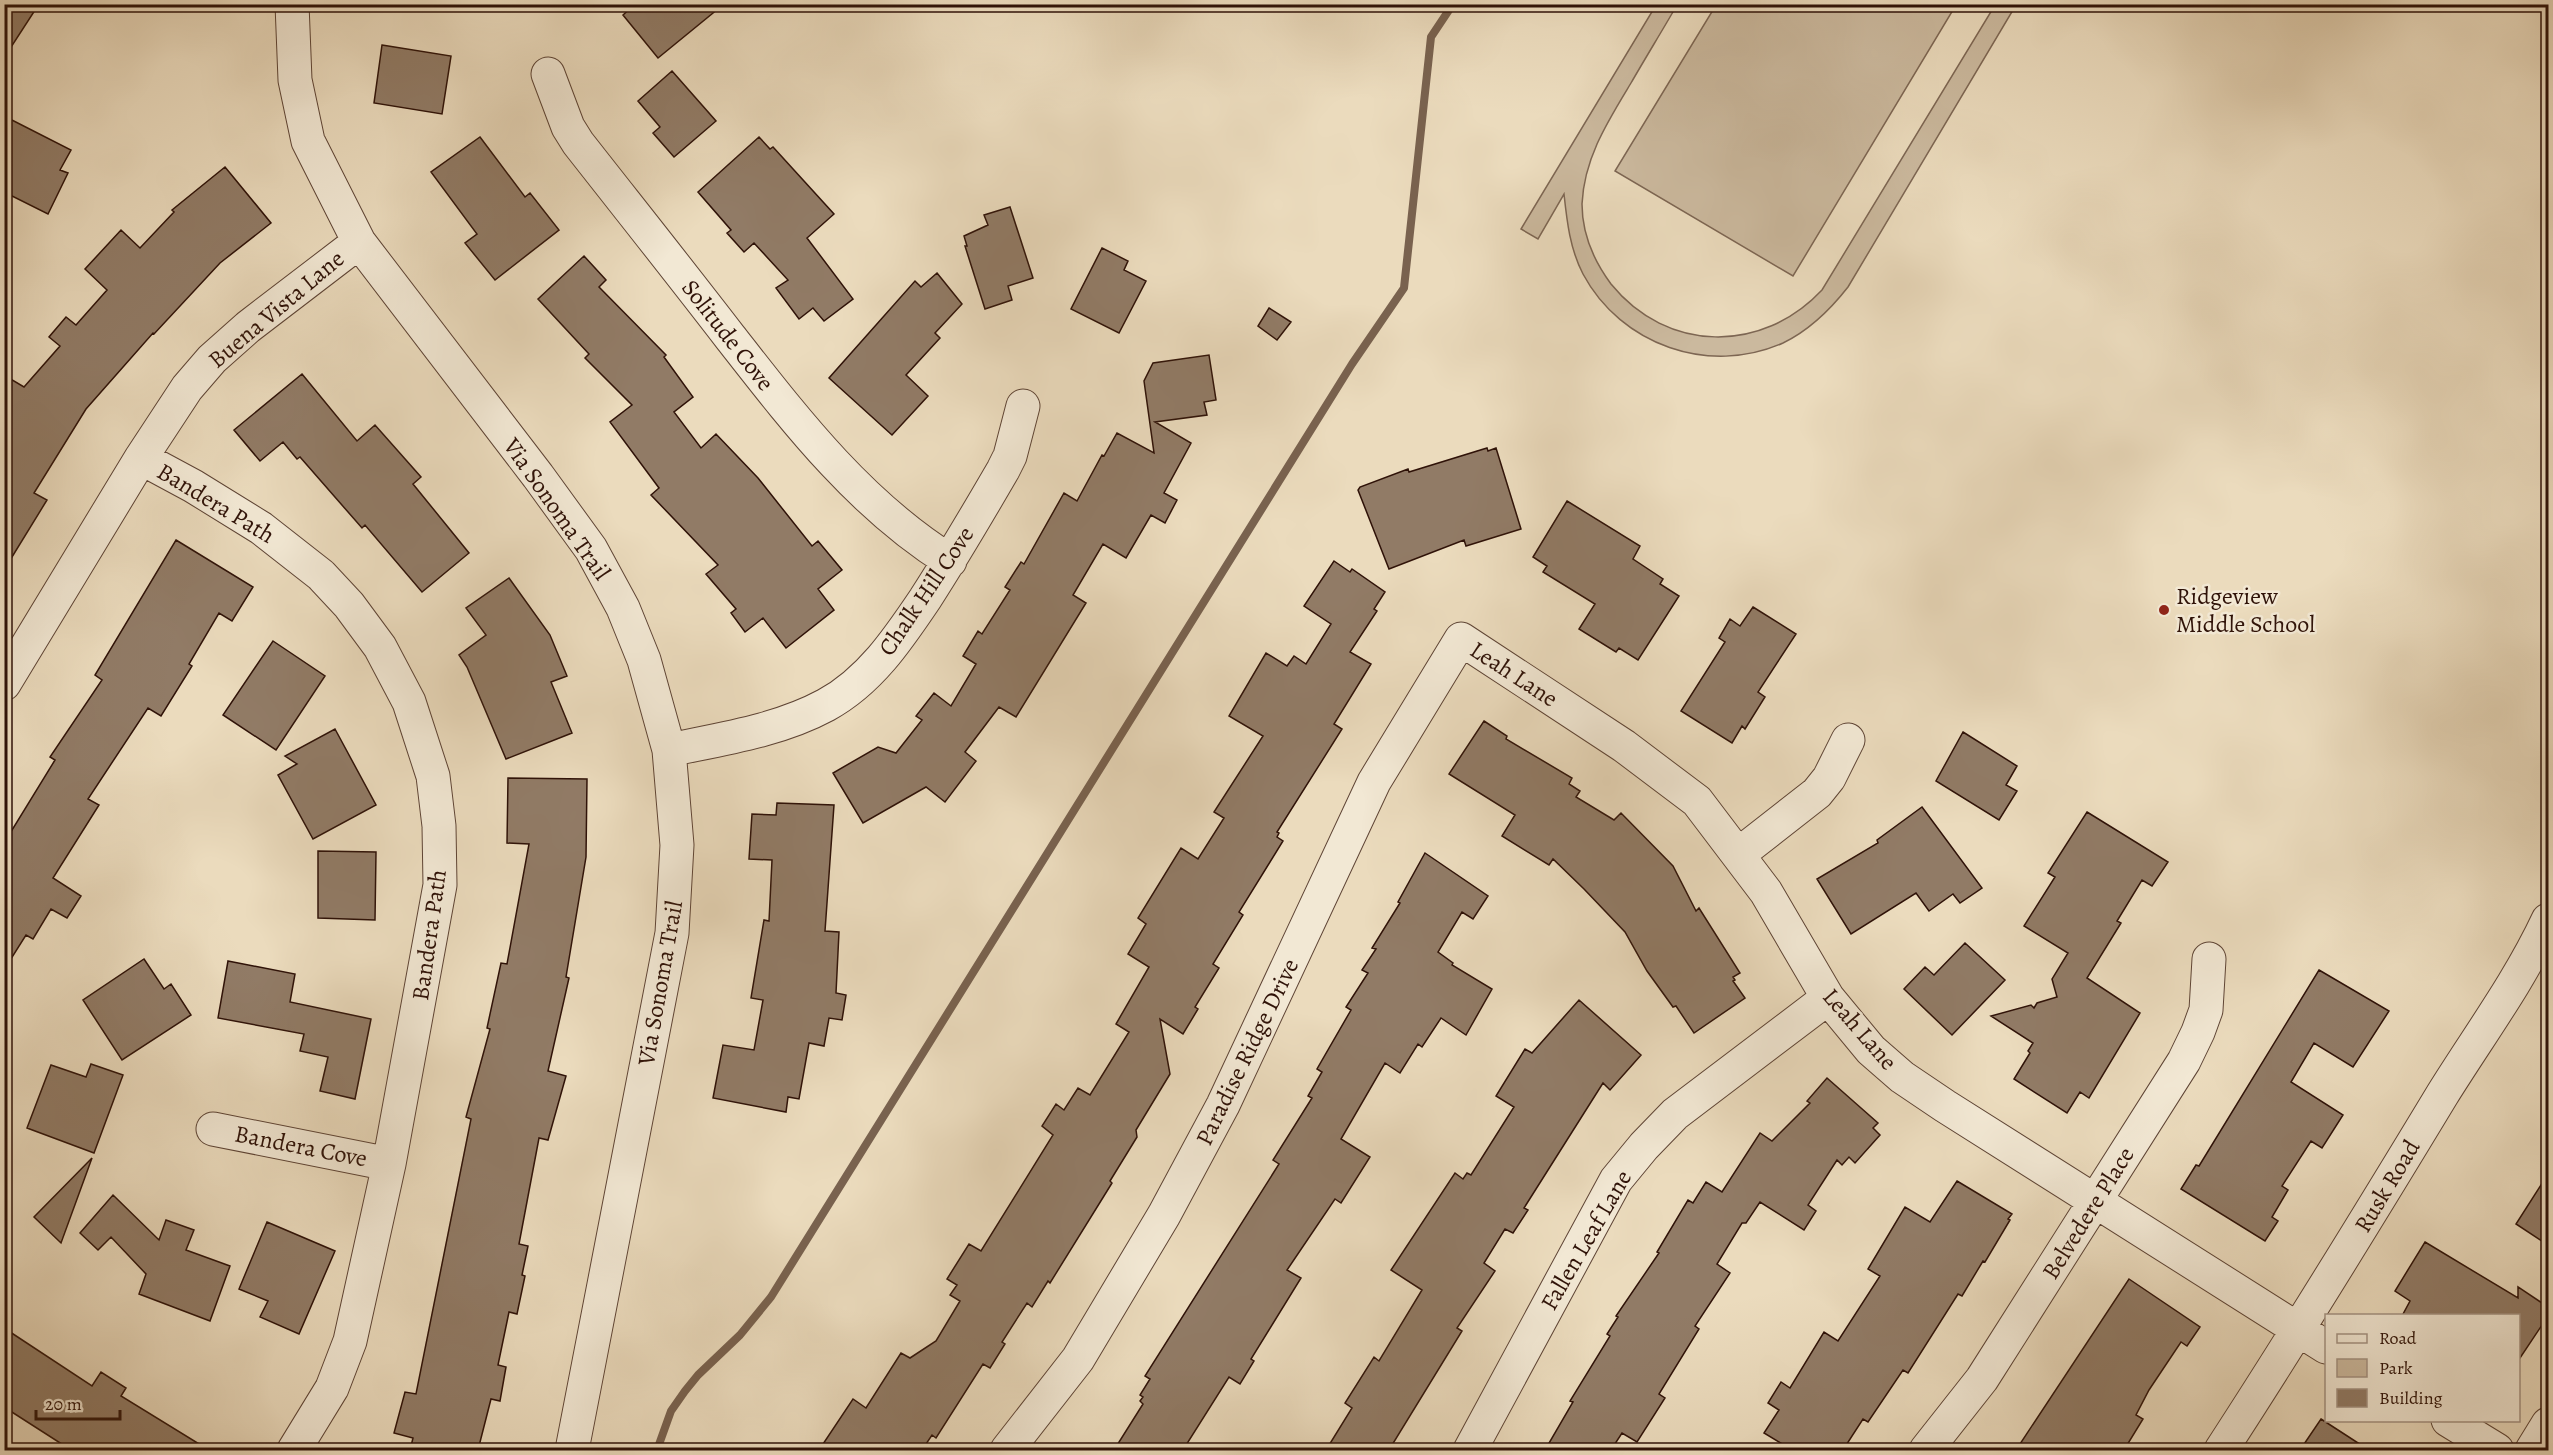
<svg xmlns="http://www.w3.org/2000/svg" width="2553" height="1455" font-family="Alegreya,serif">
<rect width="100%" height="100%" fill="#ebdbbd"/>
<filter id="stains"><feTurbulence type="fractalNoise" baseFrequency=".00333" numOctaves="4"/><feColorMatrix values="0 0 0 0 .2 0 0 0 0 .09 0 0 0 0 .02 0 0 0 .5 -.17"/></filter>
<radialGradient id="worn" r=".72"><stop offset=".6" stop-color="#630" stop-opacity="0"/><stop offset="1" stop-color="#630" stop-opacity=".3"/></radialGradient>
<!-- green -->
<path fill="#cbb99e" stroke="#7d6653" stroke-width="1.5" d="M1656,5H1677C1662,31 1646,57 1631,83C1608,121 1584,158 1582,204C1582,233 1594,261 1611,284C1667,353 1762,354 1822,290L1995,5H2016L1848,287C1830,310 1810,330 1783,343C1709,376 1621,345 1583,274C1570,249 1567,222 1564,194L1538,239L1521,229Z
M1716,5H1956L1793,276L1615,171Z"/>
<g fill="none" stroke-linecap="round" stroke-linejoin="round">
<!-- stream -->
<path stroke="#79624f" stroke-width="8" d="M657,1450L671,1411L685,1391L698,1375L740,1335L771,1297L1352,364L1404,288L1431,37L1453,4"/>
</g>
<!-- building -->
<path fill="#917b66" stroke="#2f1208" stroke-width="1.5" d="M4,4H39L4,58Z
M635,4H724L658,58L623,15Z
M382,45L451,56L442,114L374,103Z
M672,71L716,121L674,157L653,133L660,127L638,101Z
M4,116L71,150L60,170L68,173L48,214L4,192Z
M480,137L525,197L530,193L559,230L495,280L465,243L477,234L431,172Z
M759,137L770,149L773,147L834,214L807,238L853,299L824,321L813,308L799,319L776,288L788,280L754,243L744,252L727,233L731,230L698,192Z
M225,167L271,223L220,263L154,334L153,333L86,409L34,493L47,500L4,570V375L24,387L60,346L49,337L66,317L76,325L107,290L85,269L121,230L140,248L174,212L172,210Z
M1010,207L1033,278L1008,286L1012,300L985,309L965,246H967L964,236L988,225L984,215Z
M1102,248L1128,261L1124,270L1146,281L1119,333L1071,309Z
M584,256L606,280L599,287L666,355L664,357L693,397L674,412L701,448L716,434L758,478L812,546L818,541L842,570L818,589L834,610L786,648L763,618L745,632L731,613L736,609L706,574L718,565L651,495L659,488L610,422L632,405L585,358L589,354L538,299Z
M937,273L962,304L935,333L940,338L906,375L928,396L892,435L829,378L915,281L921,287Z
M1269,308L1291,322L1277,340L1258,326Z
M1209,355L1216,400L1204,402L1207,415L1155,422L1191,443L1164,493L1177,500L1165,523L1151,515L1126,558L1103,544L1073,595L1086,603L1016,717L999,707L965,752L976,761L945,802L926,787L863,823L833,773L878,747L896,753L922,720L916,716L934,693L951,706L976,664L963,656L978,631L982,634L1010,590L1005,587L1021,562L1024,564L1064,493L1077,501L1102,455L1104,456L1117,433L1154,453L1144,381L1153,363Z
M302,374L357,441L375,425L421,477L413,484L469,553L422,592L365,525L362,528L300,457L297,459L283,442L260,461L234,430Z
M1487,448L1488,451L1496,448L1521,529L1466,546L1464,540L1389,569L1358,490L1360,487L1408,469L1409,472Z
M1567,501L1640,546L1633,559L1663,579L1660,584L1679,596L1638,660L1619,648L1616,652L1579,629L1595,604L1543,572L1547,566L1533,557Z
M176,540L253,587L232,621L219,613L189,664L192,666L161,716L148,708L88,799L99,805L53,878L81,896L67,918L51,909L33,939L26,935L4,970V835H9L55,760L50,757L102,680L95,675Z
M1334,561L1350,572L1352,569L1385,592L1374,609L1377,611L1350,652L1371,664L1334,724L1342,729L1277,832L1279,833L1277,837L1283,841L1239,912L1243,915L1213,964L1219,968L1195,1007L1198,1009L1183,1034L1160,1019L1170,1074L1136,1130L1137,1137L1110,1181L1112,1183L1050,1283L1048,1281L1032,1307L1027,1303L1002,1342L1005,1344L990,1368L983,1364L936,1438L932,1435L922,1450H819L853,1399L866,1408L901,1353L910,1358L936,1341L960,1301L950,1295L957,1285L947,1279L969,1244L981,1251L1053,1135L1042,1126L1056,1104L1064,1110L1078,1088L1090,1095L1129,1032L1116,1024L1149,967L1128,954L1146,924L1138,918L1181,848L1198,859L1224,818L1214,812L1263,736L1229,716L1266,653L1287,666L1294,656L1306,664L1331,624L1304,606Z
M509,578L550,635L567,676L551,682L572,733L506,759L467,667L459,655L486,635L466,608Z
M1753,607L1796,634L1758,692L1765,697L1745,729L1742,726L1732,743L1681,711L1725,642L1719,638L1730,619L1740,626Z
M273,641L325,676L276,750L223,715Z
M1484,721L1507,736L1506,739L1572,778L1569,784L1580,791L1576,797L1614,820L1621,813L1673,866L1696,911L1699,908L1740,973L1733,977L1735,980L1733,981L1745,998L1694,1033L1676,1006L1673,1007L1647,971L1625,932L1584,889L1553,859L1549,865L1502,836L1515,815L1449,774Z
M335,729L376,805L313,839L278,775L297,764L285,756Z
M1963,732L2017,766L2006,785L2017,791L1999,820L1936,781Z
M508,778L587,779L586,857L566,977L569,978L548,1071L566,1076L548,1140L539,1138L519,1244L528,1246L522,1275L525,1276L517,1314L509,1312L498,1365L506,1367L500,1401L491,1399L478,1450H410L413,1438L394,1433L405,1392L416,1394L471,1119L466,1117L490,1029L487,1028L501,963L507,964L529,844L507,843Z
M777,803L834,805L825,931L839,932L836,993L846,995L842,1020L829,1018L824,1046L809,1043L799,1099L788,1097L786,1112L713,1098L723,1045L754,1050L763,1000L751,998L764,920L769,921L772,860L749,859L752,814L776,815Z
M1922,807L1982,888L1960,903L1953,894L1929,911L1916,893L1851,934L1817,879L1878,843L1877,840Z
M2087,812L2168,862L2152,886L2142,880L2117,921L2121,923L2087,978L2140,1013L2089,1098L2080,1092L2067,1113L2014,1079L2030,1053L2028,1051L2033,1043L1991,1016L2031,1005L2034,1008L2037,1003L2057,997L2052,979L2068,953L2024,926L2055,877L2048,873Z
M318,851L376,852L375,920L318,918Z
M1425,853L1488,896L1473,919L1462,912L1438,952L1453,963L1452,965L1492,989L1466,1035L1441,1018L1422,1047L1418,1044L1400,1073L1385,1063L1341,1139L1370,1157L1341,1203L1335,1199L1287,1270L1301,1278L1251,1359L1254,1361L1240,1384L1229,1377L1183,1450H1114L1143,1404L1140,1401L1143,1397L1140,1395L1150,1379L1145,1376L1279,1164L1273,1160L1312,1098L1308,1096L1322,1072L1317,1069L1351,1010L1346,1007L1368,973L1362,970L1376,949L1372,948L1400,903L1398,902Z
M1965,943L2005,980L1952,1035L1904,989L1925,967L1934,975Z
M144,959L164,989L171,984L191,1015L122,1060L83,1000Z
M228,961L295,974L290,1002L371,1019L355,1099L320,1091L328,1057L300,1051L304,1034L218,1018Z
M2319,970L2389,1011L2353,1067L2314,1043L2291,1082L2343,1115L2322,1148L2311,1141L2282,1186L2288,1190L2272,1217L2278,1221L2265,1241L2181,1189L2196,1165L2199,1166Z
M1579,1000L1641,1055L1610,1090L1603,1083L1524,1208L1528,1210L1513,1233L1505,1229L1484,1263L1495,1271L1457,1328L1462,1331L1389,1450H1326L1352,1408L1345,1403L1374,1357L1379,1361L1422,1290L1391,1270L1455,1173L1463,1179L1467,1173L1471,1175L1514,1107L1496,1096L1525,1049L1532,1053Z
M91,1064L123,1075L94,1153L27,1128L51,1065L86,1077Z
M1827,1078L1878,1123L1873,1128L1880,1135L1855,1163L1849,1157L1842,1165L1837,1160L1808,1205L1816,1211L1804,1230L1760,1202L1746,1223H1742L1717,1264L1730,1273L1695,1326L1699,1329L1659,1394L1665,1398L1637,1442L1622,1433L1611,1450H1545L1573,1402L1570,1401L1610,1336L1607,1334L1618,1317L1616,1316L1659,1253L1657,1252L1688,1200L1693,1203L1706,1182L1722,1192L1760,1133L1772,1141L1810,1103L1807,1101Z
M92,1158L61,1243L34,1217Z
M2548,1174V1245L2516,1224Z
M1957,1181L2012,1214L2008,1219L2010,1220L1985,1262L1983,1261L1962,1296L1958,1294L1908,1373L1903,1370L1868,1422L1863,1419L1843,1450H1792L1764,1433L1779,1410L1768,1403L1781,1382L1790,1388L1824,1332L1838,1341L1880,1276L1868,1269L1905,1207L1930,1222Z
M113,1195L159,1240L166,1220L194,1230L186,1250L230,1266L210,1321L139,1294L146,1274L111,1237L98,1250L80,1233Z
M267,1222L335,1251L299,1334L260,1317L268,1301L239,1289Z
M2425,1242L2518,1298V1287L2548,1307V1316L2518,1361V1316H2402L2410,1301L2395,1291Z
M2129,1279L2200,1327L2187,1346L2181,1342L2149,1390L2136,1415L2143,1419L2124,1450H2016Z
M4,1328L92,1386L101,1372L126,1388L121,1396L209,1450H71L4,1407Z
M2321,1419L2369,1450H2300Z"/>
<g fill="none" stroke-linecap="round" stroke-linejoin="round">
<defs>
<path id="minor" d="M292,4L295,80L308,141L359,242L538,476L591,549L623,608L644,660L669,750L677,845L672,933L572,1450
M548,74L568,127L578,143C629,208 680,272 730,337C795,420 859,504 950,561
M141,458L193,486L261,528L321,575L349,605L380,647L409,702L433,776L439,826L440,885L389,1164L350,1341L332,1388L294,1450
M4,684L141,458L187,388L212,359L248,327L359,242
M669,750C721,739 778,731 826,705C870,681 898,639 925,599C952,557 978,513 1003,470L1010,456L1023,406
M1739,854L1817,793L1829,778L1848,740
M213,1129L389,1164
M2448,1420L2497,1450
M1007,1450L1078,1359L1164,1215L1223,1105L1374,782L1461,639L1624,746L1697,801L1766,892L1828,998L1871,1050L1902,1077L1945,1106L2326,1347
M1470,1450L1616,1180L1644,1146L1675,1114L1828,998
M1926,1450L1982,1379L2184,1061L2198,1032L2206,1010L2209,959
M2221,1450C2297,1333 2370,1214 2442,1095C2478,1037 2519,982 2548,920
M2532,1450L2548,1424"/>
</defs>
<!-- minor casing -->
<use href="#minor" stroke="#5e4435" stroke-width="35"/>
<!-- minor -->
<use href="#minor" stroke="#f2e8d4" stroke-width="33"/>
</g>
<!-- markers -->
<circle fill="#8f2418" stroke="#f2e8d4" stroke-width="2" cx="2164" cy="610" r="6"/>
<g text-anchor="middle" dominant-baseline="central" stroke-width="5" stroke-linejoin="round" paint-order="stroke">
<!-- street labels -->
<g font-size="24" fill="#2f1208" stroke="#f2e8d4">
<text transform="translate(276 309) rotate(-40)">Buena Vista Lane</text>
<text transform="translate(728 335) rotate(52)">Solitude Cove</text>
<text transform="translate(216 503) rotate(31)">Bandera Path</text>
<text transform="translate(557 509) rotate(55)">Via Sonoma Trail</text>
<text transform="translate(926 591) rotate(-56)">Chalk Hill Cove</text>
<text transform="translate(1514 674) rotate(33)">Leah Lane</text>
<text transform="translate(429 935) rotate(-82)">Bandera Path</text>
<text transform="translate(660 983) rotate(-80)">Via Sonoma Trail</text>
<text transform="translate(1860 1029) rotate(49)">Leah Lane</text>
<text transform="translate(1247 1052) rotate(-64)">Paradise Ridge Drive</text>
<text transform="translate(301 1146) rotate(11)">Bandera Cove</text>
<text transform="translate(2387 1186) rotate(-59)">Rusk Road</text>
<text transform="translate(2088 1213) rotate(-58)">Belvedere Place</text>
<text transform="translate(1586 1240) rotate(-60)">Fallen Leaf Lane</text>
</g>
<!-- poi labels -->
<g font-size="24" fill="#2f1208" stroke="#f2e8d4" text-anchor="start">
<text x="2176" y="596">Ridgeview<tspan x="2176" dy="28">Middle School</tspan></text>
</g>
</g>
<!-- margin -->
<rect width="2553" height="1455" fill="none" stroke="#ebdbbd" stroke-width="24"/>
<rect x="6" y="6" width="2541" height="1443" fill="none" stroke="#2f1208" stroke-width="3"/>
<rect x="12" y="12" width="2529" height="1431" fill="none" stroke="#2f1208" stroke-width="1.5"/>
<!-- legend -->
<rect x="2325" y="1314" width="195" height="108" fill="#f2e8d4" stroke="#a49282" stroke-width="1.5"/>
<rect x="2337" y="1334" width="30" height="9" fill="#f2e8d4" stroke="#a49282" stroke-width="1.5"/>
<text x="2379" y="1344" font-size="18" fill="#2f1208">Road</text>
<rect x="2337" y="1359" width="30" height="18" fill="#cbb99e" stroke="#a49282" stroke-width="1.5"/>
<text x="2379" y="1374" font-size="18" fill="#2f1208">Park</text>
<rect x="2337" y="1389" width="30" height="18" fill="#917b66" stroke="#a49282" stroke-width="1.5"/>
<text x="2379" y="1404" font-size="18" fill="#2f1208">Building</text>
<!-- scale -->
<path d="M36 1410v9h84v-9" fill="none" stroke="#2f1208" stroke-width="3"/>
<text x="45" y="1410" font-size="18" fill="#2f1208" stroke="#f2e8d4" stroke-width="4.5" paint-order="stroke">20 m</text>
<rect width="100%" height="100%" filter="url(#stains)"/>
<rect width="100%" height="100%" fill="url(#worn)"/>
</svg>
